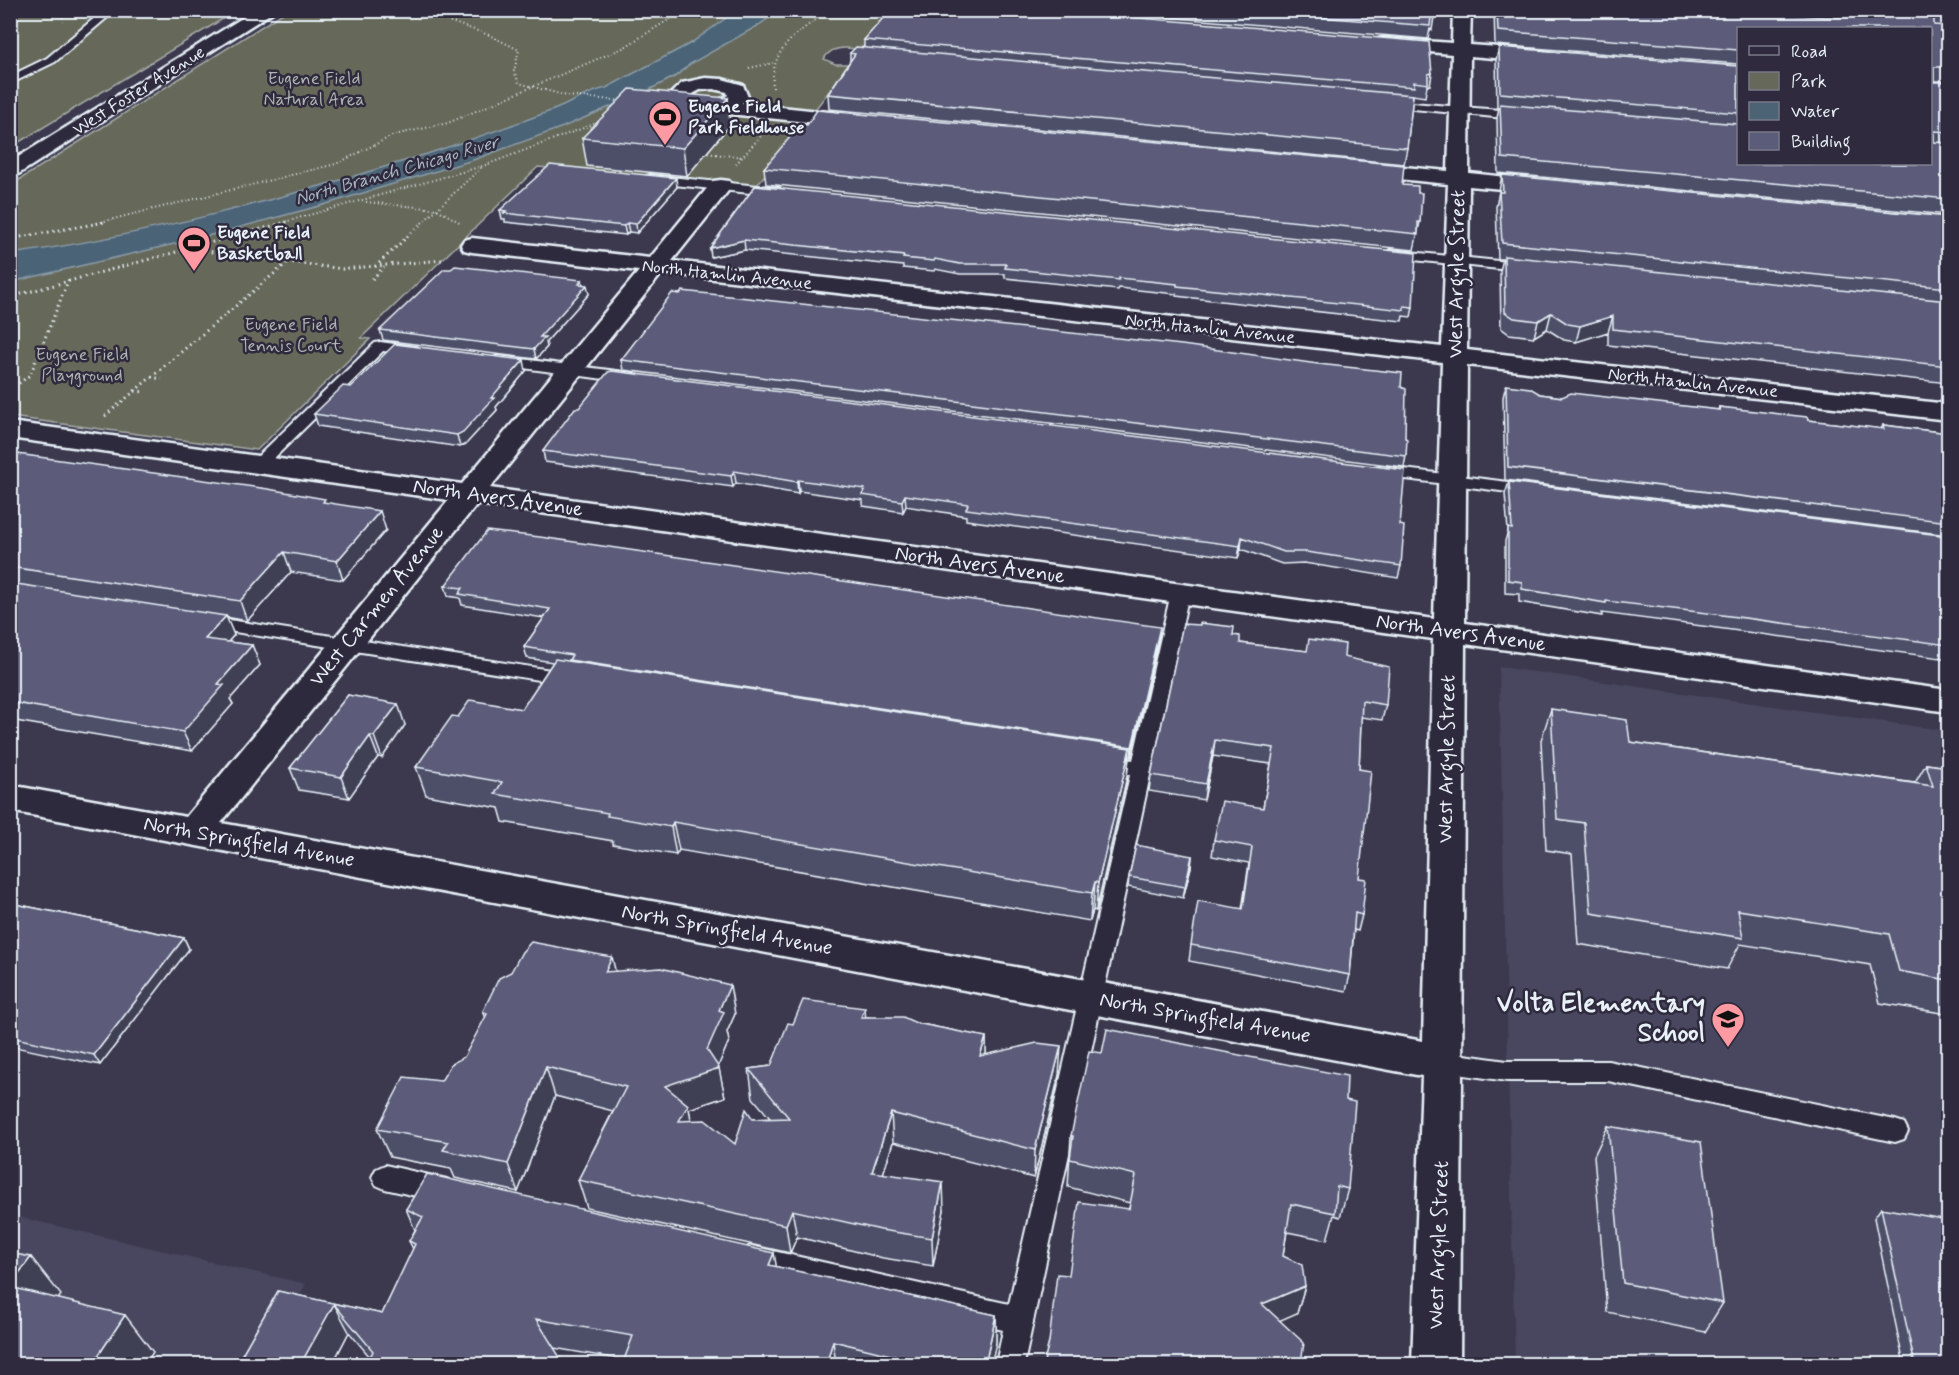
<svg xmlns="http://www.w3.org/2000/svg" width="1959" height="1375" font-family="Mynerve,sans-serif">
<rect width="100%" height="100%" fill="#3c394f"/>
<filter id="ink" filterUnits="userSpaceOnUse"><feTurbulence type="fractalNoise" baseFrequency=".0167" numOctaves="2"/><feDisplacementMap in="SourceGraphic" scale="12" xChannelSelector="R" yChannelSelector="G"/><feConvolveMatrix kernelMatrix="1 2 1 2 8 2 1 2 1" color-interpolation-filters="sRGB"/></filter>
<g filter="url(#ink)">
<!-- built -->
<path fill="#48475f" d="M1499,667L1948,731V1364H1515Z
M10,1215L306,1284L260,1364H11Z"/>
<!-- green -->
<path fill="#66695a" stroke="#a7ada9" stroke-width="1.5" d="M11,11H236L11,147Z
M286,11H893L860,50C847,47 831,46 824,59L835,64H850L754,189L538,167L361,338L370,339L257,450L11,417V185Z"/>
<!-- water -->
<path fill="#4c6376" stroke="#8a9caa" stroke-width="1.5" d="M736,11H778L759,25L690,64L676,76L647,91L563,127L473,160L323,205L200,238L11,282L10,254C147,236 295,195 427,154C470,140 513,125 556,109C573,102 588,92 606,88L691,43Z"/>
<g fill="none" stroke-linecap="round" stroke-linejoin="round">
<defs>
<path id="lane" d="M104,10H116L55,62L10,84V76L47,58Z
M1387,101L1525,112L1531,116L1525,120L1383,106L1381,104Z
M650,175L779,188L785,192L779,196L646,182L644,179L646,176Z
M1390,250L1528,264L1535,268L1528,272L1385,257L1383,254Z
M380,342L416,347L423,351L416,355L383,351L265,467H253L251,464L253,461L375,343Z
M498,356L633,373L641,378L633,383L493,364L490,361L493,358Z
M1380,466L1532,485L1540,490L1532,495L1374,475L1372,471L1374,467Z
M1180,587L1186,589L1189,593L1024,1364H996L1003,1330L741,1268L737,1259L741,1250L751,1246L1009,1304L1130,775L1095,768L1092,763L1095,758L1102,756L1133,760L1171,593L1174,589Z
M204,616L570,673L577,674L580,679L577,684L570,685L197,626L195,622L197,618Z
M1443,1052L1507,1061H1608L1895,1120L1904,1123L1908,1131L1904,1139L1895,1142L1608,1081H1507L1443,1072L1434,1069L1431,1062L1434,1055Z
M385,1165L447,1179L456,1183L460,1191L456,1199L447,1203L385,1189L376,1185L372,1177L376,1169Z"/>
<path id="street" d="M1453,10H1471L1470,45L1542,50L1549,52L1551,56L1549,60L1542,62L1470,56L1469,173L1546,181L1554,182L1557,187L1554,192L1546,193L1469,186L1467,350L1948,404V420L1467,365L1465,623L1948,690V712L1465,644L1460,1364H1412L1422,1076L10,811V785L186,817L449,500L10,438V422L462,484L639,271L472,252L464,250L461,245L464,240L472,238L650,258L713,181L721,180L729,181L732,186L672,261L1442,347L1448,184L1359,175L1352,173L1348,169L1352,165L1359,163L1448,171L1452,54L1384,48L1378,47L1375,43L1378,39L1384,38L1452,43ZM662,273L1442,362L1434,619L490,488ZM477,504L1433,639L1423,1041L221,823Z
M705,78L722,79L743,85L748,97L742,103L857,115L864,117L867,121L864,125L857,127L719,113C699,114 680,115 667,97L682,83ZM713,89L727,92L728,95C717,103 699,106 687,97L700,90Z"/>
<path id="secondary" d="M255,10H276L17,175L10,177V162Z"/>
</defs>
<!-- lane casing -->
<use href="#lane" stroke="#e8f1f8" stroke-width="4"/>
<!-- street casing -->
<use href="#street" stroke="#e8f1f8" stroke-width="5"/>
<!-- secondary casing -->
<use href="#secondary" stroke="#e8f1f8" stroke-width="5"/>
<!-- path-far1 -->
<path stroke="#e8f1f8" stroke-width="2" stroke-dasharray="1 3" stroke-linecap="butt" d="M59,10L64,21
M416,10L489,35L519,50L514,71L519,83L567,96L624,101
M749,68L773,63
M773,88C769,47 801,30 831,10
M704,153L743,157
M736,164L761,136
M366,202L437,209L459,222
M97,223L336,164L394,135L448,123L623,48L678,14L695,16
M281,223L483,166L602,121
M422,223L483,166"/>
<!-- path -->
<path stroke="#e8f1f8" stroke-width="3" stroke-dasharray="1.5 4" stroke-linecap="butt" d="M10,239L105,222
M189,249L343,269L442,260
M375,267L423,222
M372,279L384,267
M10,297L287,222
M151,377L162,379
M10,390L30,375L69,279
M135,391L146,392
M105,416L288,262"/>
<!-- lane -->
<use href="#lane" fill="#2f2a3d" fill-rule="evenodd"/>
<!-- street -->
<use href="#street" fill="#2f2a3d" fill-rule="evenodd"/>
<!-- secondary -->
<use href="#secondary" fill="#2f2a3d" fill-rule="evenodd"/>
</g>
<!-- wall -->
<path fill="#4e4f69" stroke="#e8f1f8" stroke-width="1.5" d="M1081,10H1435L1432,30L1430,29L1428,39Z
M1494,10H1948V81H1934V82H1948V215L1498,173L1497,118L1499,107H1497L1496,60L1499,47L1738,66V164H1930L1738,28V64L1495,45Z
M864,40L1432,73L1430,85L1427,86L1425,97L1413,95L1407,148L1404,164L829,109L828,94L850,61V53L864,48Z
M728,98L730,125L687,176L587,166L582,138Z
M764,168L1402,185L1418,193L1420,222L1414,250L766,184Z
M1502,175L1948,217V383L1608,345V332L1576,342L1564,340L1547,329L1534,337L1509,334L1501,328L1500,271L1503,259H1498L1496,207Z
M755,186L1413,307L1411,317L1403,316L1402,321L1176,296V294L1119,288L1118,290L1005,278V274H960L935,269L934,271L903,268V266L745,250L711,257L710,248Z
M677,187L637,233L629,232L626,235L505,222V219H502L500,210Z
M582,280L583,284L589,294L546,342L547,347L536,359L383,340L380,330Z
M621,360L1401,387L1406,456L1404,467L623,370Z
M526,371L496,407L497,410L466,444L460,447L318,426L314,414L351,387Z
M1506,385L1540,394L1562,397L1718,410L1719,407L1808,420L1881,429L1883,425L1948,433V535L1505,480L1503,397Z
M543,451L1400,525L1401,566L1398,578L1304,563L1282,564L1241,549L1238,558L966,520V516L906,506L903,512L863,506V500L799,491L798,494L736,483L733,487L545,462Z
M10,453L327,503L386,530L343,580L291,572L247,621L226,617L234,635L228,642L252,645L260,665L230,699L233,704L192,751L10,720Z
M1509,482L1948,536V659L1702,626L1602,613V616L1519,602V594L1505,593V541L1508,531L1505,494Z
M445,586L1159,638L1131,757H1129L1127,776L1096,911L1093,910L1090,921L679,850L676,855L613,844V841L503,822L499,808L426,795L416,767L458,717L522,709L553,662L527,658L524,647L544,618L462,605L460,598L448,596Z
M1233,635L1240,643L1307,651L1344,657L1386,705L1382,720L1361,717L1359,769V878L1362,915L1358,931L1354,930L1350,975L1346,991L1189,961L1191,945L1242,909L1249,863L1212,856L1214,840L1263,808L1271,764L1213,756L1204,800L1149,791L1151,775Z
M348,695L405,725L382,758L378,757L349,798L299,790L290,768Z
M1551,709L1630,742L1915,783L1926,764L1948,767V1014L1880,1003L1870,965L1740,944L1727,969L1578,944L1572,854L1546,850L1541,740Z
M1192,856L1191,867L1183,898L1128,887L1129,877Z
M10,903L184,938L189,949L100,1065L10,1046Z
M615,971L735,1014L727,1032L729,1041L718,1066L725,1097L689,1109L691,1120L735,1144L753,1119L770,1118L753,1098L749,1069L771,1066L793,1024L866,1017L916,1023L986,1037V1055L1059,1075L1034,1178L893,1142L883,1174L944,1210L933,1266L883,1258L797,1237L790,1253L587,1208L578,1180L613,1111L555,1096L518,1192L455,1178L451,1169L390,1157L377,1129L441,1081L464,1057L486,1018L483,1011L511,972Z
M1346,1100L1348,1189L1340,1217L1334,1215L1327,1240L1287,1232L1283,1256L1305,1286L1297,1313L1129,1209L1130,1203L1068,1187L1071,1136Z
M1608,1126L1723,1303L1705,1332L1607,1312L1594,1156Z
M1881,1208L1948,1365H1904L1874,1218Z
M406,1209L777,1267L996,1315V1343L991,1365H622L624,1360L554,1348L370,1357L349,1332L332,1365H236L278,1291L382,1314L413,1249L409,1241L415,1230Z"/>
<!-- shaded-wall -->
<path fill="#404055" stroke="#e8f1f8" stroke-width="1.5" d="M1432,73L1430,85L1427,86L1428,74Z
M728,98L730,125L687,176L683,148Z
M676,178L677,187L637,233L636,224Z
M627,223L629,232L626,235L624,226Z
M744,240L745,250L711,257L710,248Z
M582,280L584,288L587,285L589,294L546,342L547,347L536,359L534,349L540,337Z
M1551,313L1547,329L1534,337L1538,321Z
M1613,316L1608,332L1576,342L1580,326Z
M524,360L526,371L496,407L497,410L466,444L460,447L457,435Z
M734,471L736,483L733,487L731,476Z
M798,480L799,491L798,494L797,482Z
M905,495L906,506L903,512L902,501Z
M380,511L386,530L343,580L337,561Z
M1242,537L1241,549L1238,558L1240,546Z
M284,552L291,572L247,621L240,601Z
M226,616L234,635L214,658L205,639Z
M1160,627L1159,638L1131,757L1132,747Z
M252,645L260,665L230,699L233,704L192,751L183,732L218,684Z
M398,704L405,725L382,758L374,736Z
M370,736L378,757L349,798L341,777Z
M1215,740L1213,756L1204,800L1206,784Z
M1130,748L1127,776L1096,911L1098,883Z
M673,822L679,850L676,855L671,827Z
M1192,856L1191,867L1183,898L1185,887Z
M1095,882L1093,910L1090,921L1092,893Z
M184,938L189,949L100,1065L94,1055Z
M612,957L619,986L605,972Z
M730,985L735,1014L727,1032L729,1041L717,1069L719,1068L725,1097L689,1109L694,1134L672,1115L665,1086L707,1050L719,1010Z
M865,1008L867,1037L861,1017Z
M986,1037V1066L980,1056Z
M1061,1046L1059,1075L1034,1178L1035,1150Z
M546,1067L555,1096L518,1192L508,1164Z
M891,1113L893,1142L875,1200L872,1172Z
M943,1182L944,1210L933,1266L932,1238Z
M792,1210L797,1237L790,1253L786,1225Z
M774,1253L779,1281L769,1265Z
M31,1257L61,1295L40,1324L10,1289V1285Z
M1305,1286L1297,1313L1256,1331L1262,1304Z
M334,1304L349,1332L332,1365H300Z
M125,1315L153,1352L145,1365H92Z
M996,1315V1343L991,1365H985Z
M833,1341L836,1365H826Z"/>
<!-- building -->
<path fill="#5b5c7a" stroke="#e8f1f8" stroke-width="1.5" d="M890,10H1043L1429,42L1432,73L1428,74V84L1414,82V87L864,40Z
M1232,10H1435L1434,17H1431L1430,26Z
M1497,10H1736L1826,17L1868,16L1867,13L1863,10H1948V17L1934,16V25L1948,26V67H1934V82H1948V132L1934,131V142L1948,143V199L1502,158L1500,104L1738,124V164H1930V28H1738V50L1498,31Z
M856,47L1413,95L1407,148L828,94L855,54L850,53Z
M1499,47L1738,66V113L1500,93Z
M630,89L728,98L683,148L582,138Z
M817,110L1404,165L1402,185L1418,186V193H1422L1420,222H1418V234L764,168L801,124L807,125Z
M550,165L676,178L636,224L627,223L624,226L503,213L506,211L500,210Z
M1502,175L1948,217V288L1502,243L1499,192H1503Z
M755,186L1416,253L1413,307L1404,306V310L1177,286V284L1119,278V280L1005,268L1006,264H960L935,259L934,261L903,258L904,256L744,240L710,248Z
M1504,256L1948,301V366L1613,329V316L1580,326L1568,324L1551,313L1538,321L1514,318L1505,312Z
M455,266L582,280L579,284L587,285L540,337H545L534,349L380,330L444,269H451Z
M682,291L1182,345L1318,364L1402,373L1401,387L1406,389L1405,438L1407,439L1406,456L621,360L672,293L680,294Z
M395,344L524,360L491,398H494L463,432L457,435L314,414L343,386L351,387Z
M612,371L1405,470L1400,525L1404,526L1401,566L1306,552H1284L1242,537L1240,546L966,509L968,504L905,495L902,501L862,495L865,489L798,480L797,482L734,471L731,476L543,451L575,408H579L608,372Z
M1506,385L1530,388L1540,394L1562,397L1571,393L1720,410L1719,407L1807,417L1808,420L1884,429L1883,425L1948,433V522L1508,467Z
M10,453L268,489L325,499L323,502L380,511L337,561L284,552L240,601L10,567Z
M1509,482L1948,536V645L1707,613L1606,601V603L1522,589V582L1508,580V528L1512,529Z
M487,531L540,537L1160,627L1132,747L569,660L572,655L524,647L550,609L459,594L463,588L445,586Z
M10,583L226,616L205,639L252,645L218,684L224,685L183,732L10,702Z
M1200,623L1234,627L1233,635L1240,636V643L1307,651L1309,639L1345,644L1344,657L1389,667L1386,705L1362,701L1359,769L1371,771L1359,878L1366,879L1362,915L1355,913L1350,975L1191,945L1198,901L1243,909L1252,847L1214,840L1222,801L1263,808L1274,748L1215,740L1206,784L1151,775L1183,624L1200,625Z
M555,659L1130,748L1098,883L1095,882L1092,893L673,822L671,827L607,816L608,813L495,794L502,782L416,767L452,716L458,717L470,700L522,709Z
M348,695L398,704L374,736H370L341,777L290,768Z
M1551,709L1627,720L1630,742L1933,786L1926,764L1948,767V980L1899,971L1889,934L1738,910L1743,938L1591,913L1584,823L1557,819Z
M1136,845L1192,856L1185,887L1129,877Z
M10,903L184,938L94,1055L10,1037Z
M531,942L612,957L605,972L661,968L730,985L719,1010L724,1012L707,1050L719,1068L665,1086L688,1105L679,1121L705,1120L735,1144L746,1109L753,1119L789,1118L749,1069L771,1066L788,1023L793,1024L803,1000L865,1008L861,1017H903L916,1023L986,1037L980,1056L1037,1043L1061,1046L1035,1150L891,1113L872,1172L943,1182L932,1238L881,1230L792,1210L786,1225L578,1180L626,1087L546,1067L508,1164L443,1150L448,1142L377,1129L404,1077L441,1081L451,1064L464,1057L487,1014L483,1011L499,978L511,972L522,952Z
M1107,1029L1347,1076L1346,1100L1355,1102L1348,1189L1337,1186L1335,1213L1291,1204L1283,1256L1302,1265L1305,1286L1262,1304L1304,1343L1301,1362L1298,1365H1043L1049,1342L1057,1274L1069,1275L1079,1202L1129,1209L1136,1175L1070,1159L1073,1136H1071L1089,1051L1102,1053Z
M1608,1126L1701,1142L1723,1303L1623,1283Z
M427,1174L774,1253L769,1265L996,1315L985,1365H897L899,1357L833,1341L826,1365H622L633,1336L536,1319L561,1359L558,1365H366L373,1351L334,1304L300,1365H236L278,1291L382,1314L415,1244L409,1241L423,1217L406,1209Z
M1881,1208L1948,1220V1365H1915Z
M10,1253L31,1257L10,1285Z
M10,1287L125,1315L92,1365H10Z"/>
</g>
<!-- icons -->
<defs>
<symbol id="stadium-pin" viewBox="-11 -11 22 30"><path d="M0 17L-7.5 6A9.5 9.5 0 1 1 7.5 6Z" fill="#ff9aa2" stroke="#2f2a3d"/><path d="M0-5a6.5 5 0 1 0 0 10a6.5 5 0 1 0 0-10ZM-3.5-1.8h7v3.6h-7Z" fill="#111"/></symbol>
<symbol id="school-pin" viewBox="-11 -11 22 30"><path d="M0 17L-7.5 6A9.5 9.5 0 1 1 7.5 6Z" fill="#ff9aa2" stroke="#2f2a3d"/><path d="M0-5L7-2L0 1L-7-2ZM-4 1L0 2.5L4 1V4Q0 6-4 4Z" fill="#111"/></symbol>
</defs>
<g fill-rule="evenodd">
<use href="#stadium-pin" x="646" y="98" width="38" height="52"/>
<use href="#stadium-pin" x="175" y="224" width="38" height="52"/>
<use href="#school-pin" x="1709" y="1000" width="38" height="52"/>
</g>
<g text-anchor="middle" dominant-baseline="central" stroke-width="5" stroke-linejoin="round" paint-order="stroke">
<!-- far-park labels -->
<g font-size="18" fill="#aeb4b1" stroke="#2f2a3d">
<text x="314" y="79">Eugene Field<tspan x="314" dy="21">Natural Area</tspan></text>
<text x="291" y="325">Eugene Field<tspan x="291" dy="21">Tennis Court</tspan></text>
<text x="82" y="355">Eugene Field<tspan x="82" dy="21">Playground</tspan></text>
</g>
<!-- far-street labels -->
<g font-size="18" fill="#e8f1f8" stroke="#2f2a3d">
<text transform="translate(139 91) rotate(-32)">West Foster Avenue</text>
<text transform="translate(727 275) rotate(6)">North Hamlin Avenue</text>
<text transform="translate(1210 329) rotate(6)">North Hamlin Avenue</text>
<text transform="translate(1693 383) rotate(6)">North Hamlin Avenue</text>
</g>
<!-- far-poi labels -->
<g font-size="18" font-weight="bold" fill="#e8f1f8" stroke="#2f2a3d" text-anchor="start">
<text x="688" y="107">Eugene Field<tspan x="688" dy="21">Park Fieldhouse</tspan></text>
<text x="217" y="233">Eugene Field<tspan x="217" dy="21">Basketball</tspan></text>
</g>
<!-- far-water labels -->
<g font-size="18" font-style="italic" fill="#aab8c4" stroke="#2f2a3d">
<text transform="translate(397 171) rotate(-16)">North Branch Chicago River</text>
</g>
<!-- street labels -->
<g font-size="21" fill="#e8f1f8" stroke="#2f2a3d">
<text transform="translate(1457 274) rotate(-89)">West Argyle Street</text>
<text transform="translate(498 498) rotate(8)">North Avers Avenue</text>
<text transform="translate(980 565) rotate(8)">North Avers Avenue</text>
<text transform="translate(377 606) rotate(-51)">West Carmen Avenue</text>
<text transform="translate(1461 633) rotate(8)">North Avers Avenue</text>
<text transform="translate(1447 759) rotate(-89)">West Argyle Street</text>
<text transform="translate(249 842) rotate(10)">North Springfield Avenue</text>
<text transform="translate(727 930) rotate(10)">North Springfield Avenue</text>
<text transform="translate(1205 1018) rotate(10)">North Springfield Avenue</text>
<text transform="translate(1439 1245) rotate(-88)">West Argyle Street</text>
</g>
<!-- near-poi labels -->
<g font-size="26" font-weight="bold" fill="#e8f1f8" stroke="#2f2a3d" text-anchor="end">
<text x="1705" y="1004">Volta Elementary<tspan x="1705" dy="30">School</tspan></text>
</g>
</g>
<!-- margin -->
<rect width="1959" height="1375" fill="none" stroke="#2f2a3d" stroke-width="36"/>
<rect x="18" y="18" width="1923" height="1339" fill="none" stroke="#e8f1f8" stroke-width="2" filter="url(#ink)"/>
<!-- legend -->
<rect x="1737" y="27" width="195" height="138" fill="#2f2a3d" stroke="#797a88" stroke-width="1.5"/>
<rect x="1749" y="46" width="30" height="9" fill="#2f2a3d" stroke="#797a88" stroke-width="1.5"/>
<text x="1791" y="57" font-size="18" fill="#e8f1f8">Road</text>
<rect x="1749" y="72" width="30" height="18" fill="#66695a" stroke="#797a88" stroke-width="1.5"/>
<text x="1791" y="87" font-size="18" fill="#e8f1f8">Park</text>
<rect x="1749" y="102" width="30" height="18" fill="#4c6376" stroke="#797a88" stroke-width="1.5"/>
<text x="1791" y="117" font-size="18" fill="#e8f1f8">Water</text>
<rect x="1749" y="132" width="30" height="18" fill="#5b5c7a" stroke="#797a88" stroke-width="1.5"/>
<text x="1791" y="147" font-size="18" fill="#e8f1f8">Building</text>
</svg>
